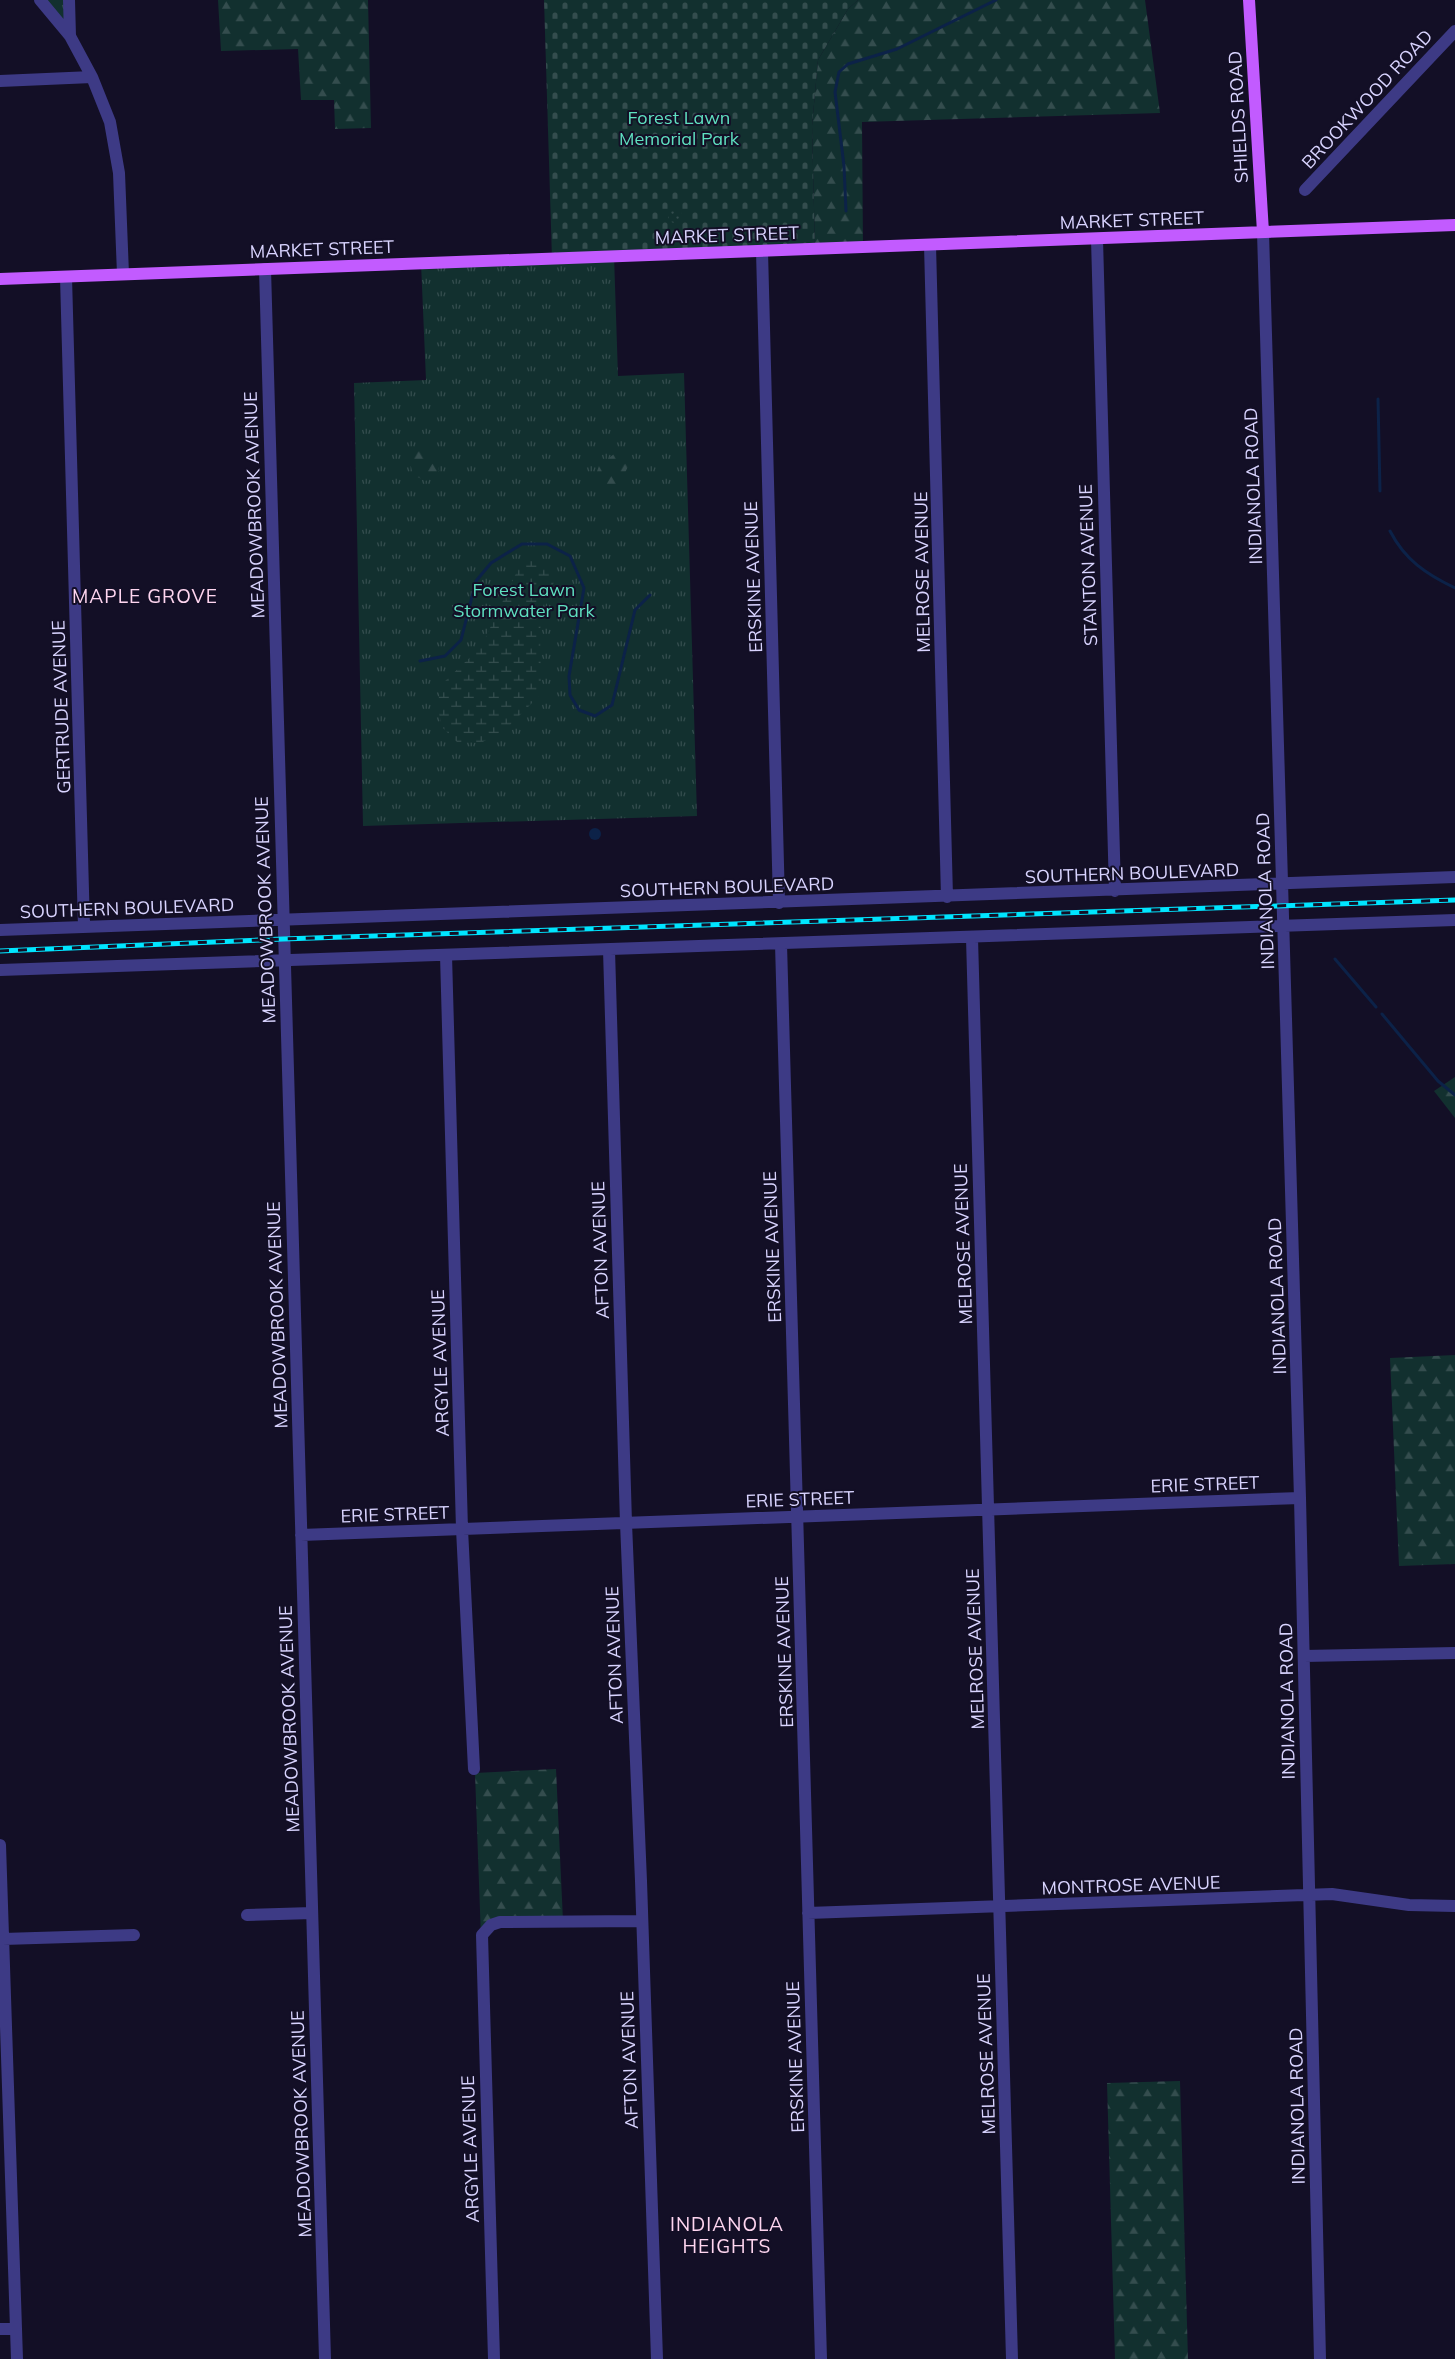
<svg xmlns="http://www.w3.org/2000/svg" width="1455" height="2359" font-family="Mulish,sans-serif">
<defs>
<pattern id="grass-tufts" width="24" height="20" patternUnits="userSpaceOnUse" patternTransform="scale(1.25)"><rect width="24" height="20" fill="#12302f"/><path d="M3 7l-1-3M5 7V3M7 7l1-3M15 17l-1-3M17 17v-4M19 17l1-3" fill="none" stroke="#344d4e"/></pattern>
<pattern id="forest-firs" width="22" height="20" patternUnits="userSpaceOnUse" patternTransform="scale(1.25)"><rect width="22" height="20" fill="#12302f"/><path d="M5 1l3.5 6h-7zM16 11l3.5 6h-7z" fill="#344d4e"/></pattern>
<pattern id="wetland-marsh" width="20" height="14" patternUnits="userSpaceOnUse" patternTransform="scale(1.25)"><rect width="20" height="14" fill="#12302f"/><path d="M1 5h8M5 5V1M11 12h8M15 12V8" fill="none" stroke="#344d4e"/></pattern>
<pattern id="cemetery-stones" width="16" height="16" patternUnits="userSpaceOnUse" patternTransform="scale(1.25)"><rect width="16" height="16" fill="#12302f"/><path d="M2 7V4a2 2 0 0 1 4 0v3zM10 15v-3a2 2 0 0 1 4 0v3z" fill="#344d4e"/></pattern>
<pattern id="garden-dots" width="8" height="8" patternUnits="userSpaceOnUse" patternTransform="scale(1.25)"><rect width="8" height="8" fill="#12302f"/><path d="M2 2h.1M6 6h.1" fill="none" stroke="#344d4e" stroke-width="1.8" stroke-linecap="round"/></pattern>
</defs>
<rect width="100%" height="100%" fill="#130f26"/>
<!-- grass -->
<path fill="url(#grass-tufts)" d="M40,0H69L70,36Z
M614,256L618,376L684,373L697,816L363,826L354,383L426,380L421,263Z"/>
<!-- forest -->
<path fill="url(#forest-firs)" d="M218,0H368L371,128L335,129L334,100H301L298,49L221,51Z
M858,0H1145L1160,113L862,122L863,248L815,249L812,126L818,60L848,9Z
M418,445L437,459L439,471L426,481L413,475L408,454Z
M614,454L630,462L619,486L606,490L592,485L599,466Z
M1455,1077V1118L1434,1091Z
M1455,1355V1564L1399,1566L1390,1358Z
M556,1769L563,1921L500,1922L481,1938L475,1773Z
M1180,2081L1188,2359H1115L1107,2083Z"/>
<!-- wetland -->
<path fill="url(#wetland-marsh)" d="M536,557L549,564L554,582L547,599L540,629L541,694L507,728L481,743L457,742L442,727L437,704L442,684L481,647L520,565Z"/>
<!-- cemetery -->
<path fill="url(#cemetery-stones)" d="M544,0H858L848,9L818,60L812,126L815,249L552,259Z"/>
<!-- garden -->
<path fill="url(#garden-dots)" d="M668 216a7 7 0 1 1 14 0a7 7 0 1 1-14 0Z"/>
<!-- water -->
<path fill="#0c2248" d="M589 834a6 6 0 1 1 12 0a6 6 0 1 1-12 0Z"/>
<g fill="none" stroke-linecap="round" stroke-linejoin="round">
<!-- stream -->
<path stroke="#0c2248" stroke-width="3" d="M846,211L844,166L835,92L839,72L848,64L897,49L996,0
M1378,399L1380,491
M1390,531C1405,560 1426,574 1455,588
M420,661L445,656L461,640L476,581L491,563L522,544H547L570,556L584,588L569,676L570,695L579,710L595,716L612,705L635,610L650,595
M1335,959L1376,1007
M1382,1014L1438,1081L1455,1095"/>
<!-- minor -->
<path stroke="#3d3a85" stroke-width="12" d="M40,0L70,36L92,77L110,122L119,173L123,274
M69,0L70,36
M0,81L92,77
M1305,190L1455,31
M1263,232L1300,1498L1320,2359
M1097,239L1115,891
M930,245L947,897
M762,251L779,903
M265,269L325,2359
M66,277L84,927
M0,930L1455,877
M972,938L1012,2359
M781,944L821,2359
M609,950L626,1523L641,1881L657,2359
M446,955L462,1529L474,1769
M0,970L1455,920
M301,1535L1300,1498
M1304,1656L1455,1653
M0,1845L17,2359
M808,1913L1332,1894L1409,1905L1455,1906
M247,1915L312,1913
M3,1939L134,1935
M0,2329H16
M494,2359L482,1935L491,1925L500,1922L642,1921"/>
<!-- major -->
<path stroke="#c25bff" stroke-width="12" d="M1249,0L1263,232
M0,279L1455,225"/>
<defs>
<path id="rail" d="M0,951L283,939L1455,900"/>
</defs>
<!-- rail casing -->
<use href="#rail" stroke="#00e5ff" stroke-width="5"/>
<!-- rail -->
<use href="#rail" stroke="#130f26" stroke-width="3" stroke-dasharray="9" stroke-linecap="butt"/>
</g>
<g text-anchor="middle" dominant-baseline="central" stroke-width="4" stroke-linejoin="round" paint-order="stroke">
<!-- street labels -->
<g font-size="18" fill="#d9d4ff" stroke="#130f26">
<text transform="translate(1367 99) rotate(-47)">BROOKWOOD ROAD</text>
<text transform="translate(1238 117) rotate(-93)">SHIELDS ROAD</text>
<text transform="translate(1132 220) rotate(-2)">MARKET STREET</text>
<text transform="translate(727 235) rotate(-2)">MARKET STREET</text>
<text transform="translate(322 249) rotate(-2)">MARKET STREET</text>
<text transform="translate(1253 486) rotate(-92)">INDIANOLA ROAD</text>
<text transform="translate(254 505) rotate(-92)">MEADOWBROOK AVENUE</text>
<text transform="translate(1088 565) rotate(-92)">STANTON AVENUE</text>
<text transform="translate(922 572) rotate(-91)">MELROSE AVENUE</text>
<text transform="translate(753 577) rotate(-92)">ERSKINE AVENUE</text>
<text transform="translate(61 707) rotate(-92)">GERTRUDE AVENUE</text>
<text transform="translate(1132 873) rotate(-2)">SOUTHERN BOULEVARD</text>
<text transform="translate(727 887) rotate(-2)">SOUTHERN BOULEVARD</text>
<text transform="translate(1265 891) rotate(-92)">INDIANOLA ROAD</text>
<text transform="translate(127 908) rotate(-2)">SOUTHERN BOULEVARD</text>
<text transform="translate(265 910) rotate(-92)">MEADOWBROOK AVENUE</text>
<text transform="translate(963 1244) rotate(-92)">MELROSE AVENUE</text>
<text transform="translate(772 1247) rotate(-92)">ERSKINE AVENUE</text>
<text transform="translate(600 1250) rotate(-92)">AFTON AVENUE</text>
<text transform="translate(1277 1296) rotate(-92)">INDIANOLA ROAD</text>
<text transform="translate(277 1315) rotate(-92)">MEADOWBROOK AVENUE</text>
<text transform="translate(440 1363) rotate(-92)">ARGYLE AVENUE</text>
<text transform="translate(1205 1484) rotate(-2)">ERIE STREET</text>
<text transform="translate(800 1499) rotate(-2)">ERIE STREET</text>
<text transform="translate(395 1514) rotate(-2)">ERIE STREET</text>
<text transform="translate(975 1649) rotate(-92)">MELROSE AVENUE</text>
<text transform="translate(784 1652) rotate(-92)">ERSKINE AVENUE</text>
<text transform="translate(614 1655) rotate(-92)">AFTON AVENUE</text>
<text transform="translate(1287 1701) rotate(-91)">INDIANOLA ROAD</text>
<text transform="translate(289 1719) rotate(-92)">MEADOWBROOK AVENUE</text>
<text transform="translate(1131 1885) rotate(-2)">MONTROSE AVENUE</text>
<text transform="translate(986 2054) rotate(-92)">MELROSE AVENUE</text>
<text transform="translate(795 2057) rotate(-92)">ERSKINE AVENUE</text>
<text transform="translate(629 2060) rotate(-92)">AFTON AVENUE</text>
<text transform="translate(1297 2106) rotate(-91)">INDIANOLA ROAD</text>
<text transform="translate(301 2124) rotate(-92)">MEADOWBROOK AVENUE</text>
<text transform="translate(470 2149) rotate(-92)">ARGYLE AVENUE</text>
</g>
<!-- park labels -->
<g font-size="18" fill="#5fe0c0" stroke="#130f26">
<text x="679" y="117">Forest Lawn<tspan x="679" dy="21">Memorial Park</tspan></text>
<text x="524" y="589">Forest Lawn<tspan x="524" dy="21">Stormwater Park</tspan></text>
</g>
<!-- neighbourhood labels -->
<g font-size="19" letter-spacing="1" fill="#ffd6f0" stroke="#130f26">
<text x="145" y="596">MAPLE GROVE</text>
<text x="727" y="2224">INDIANOLA<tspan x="727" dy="22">HEIGHTS</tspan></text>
</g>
</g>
</svg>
